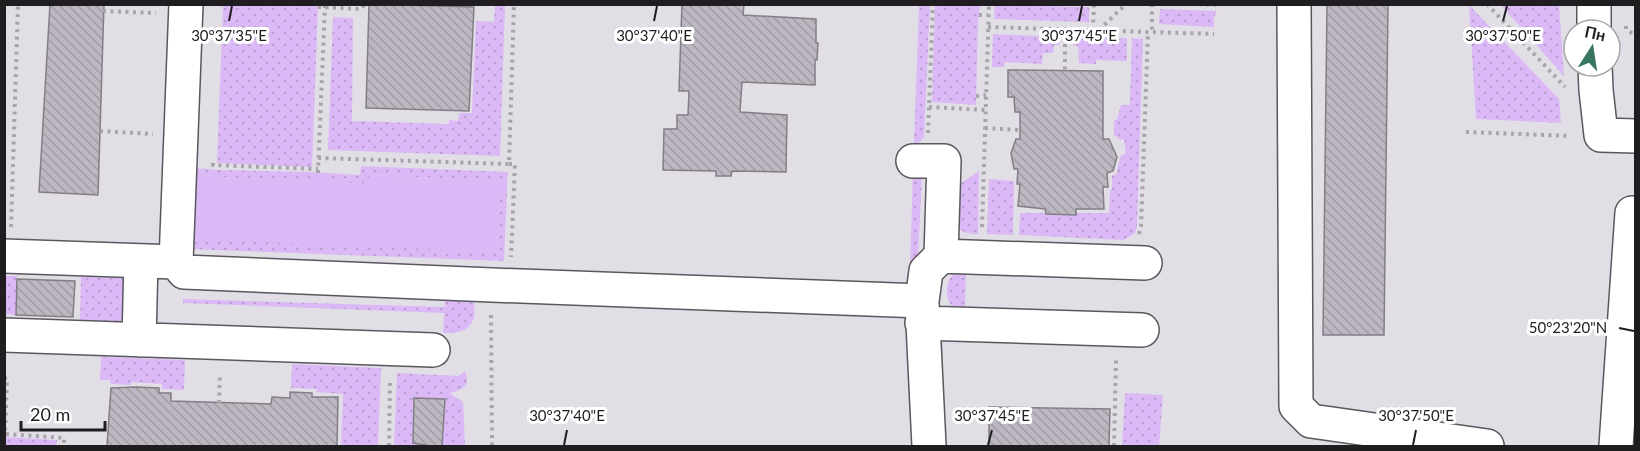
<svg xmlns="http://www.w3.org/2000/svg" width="1640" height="451" font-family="Lato,sans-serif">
<defs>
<pattern id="grass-dots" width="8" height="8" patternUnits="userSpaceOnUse" patternTransform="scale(1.5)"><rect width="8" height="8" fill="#dab9f6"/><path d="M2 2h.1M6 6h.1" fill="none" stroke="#bb9fd3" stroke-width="1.8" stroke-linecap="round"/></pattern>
<pattern id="building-back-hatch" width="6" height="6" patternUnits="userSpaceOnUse" patternTransform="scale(1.5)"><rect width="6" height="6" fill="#bcb7c0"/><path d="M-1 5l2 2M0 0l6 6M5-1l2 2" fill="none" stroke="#a19da5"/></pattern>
</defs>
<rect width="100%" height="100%" fill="#e2dee6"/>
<!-- grass -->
<path fill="url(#grass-dots)" d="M223,5H318L312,167L217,163Z
M495,5H505L500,156L328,150L333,17L353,18L352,121L449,124V120L458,121L460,113H472L476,21L494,22Z
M919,5H930L924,137L918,143H914Z
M935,5H980L978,21L976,105L932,102Z
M995,5L1089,7V22L994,19Z
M1469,5L1559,99L1561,123L1476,119Z
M1501,5H1559L1564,76Z
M1160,9L1217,11L1214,17V27L1159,24Z
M993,34L1059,37V45H1054L1053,53H1043L1042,64L1005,62L1004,67H992Z
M1074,37L1127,38V61L1096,60V64L1079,63L1078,46L1073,45Z
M1132,38L1143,39L1137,226L1135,233L1124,240L1019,235L1020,213H1109L1110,191L1112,189V175H1116L1121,155L1126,154L1124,139L1119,140L1118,137L1114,136V120H1117L1121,105H1130Z
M361,166L508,172L507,181L369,175V184L327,182V173L360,175Z
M186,168L208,169V176H195L497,252L500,192H507L504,261L189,249Z
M217,170L311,172V181L217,177Z
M913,171L922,174L918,257L912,269L910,267Z
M979,171L978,234C969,234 962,233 956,226L957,186Z
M989,179L1014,181L1013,235L987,234Z
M966,270L965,312C959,310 955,309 951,305C944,296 946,278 956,272C959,270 962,270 966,270Z
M5,276H17L16,315L5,314Z
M81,277L125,278L124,323L80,322Z
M446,288L473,300C479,324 467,334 443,333L444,313L183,303V299L445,307Z
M101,357L185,360L184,390L162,389V384L132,382L131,385L111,384L110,380H100Z
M292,364L381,368L378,446H341L343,394L317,392V389L291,388Z
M465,371C471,387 462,390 449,393L463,402L465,446H394L397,373L459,376Z
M1125,393L1163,395L1159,446H1122Z
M4,437L57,440L56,446H5Z"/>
<!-- pitch -->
<path fill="#dab9f6" d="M208,169L217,170V177L310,181L311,172L327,173V182L368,184L369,175L507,181V192H500L497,252L192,239L194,176H208Z"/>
<!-- building -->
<path fill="url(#building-back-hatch)" stroke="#837e86" stroke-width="1.5" d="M50,4H104L98,195L39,192Z
M369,4L474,7L469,111L366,108Z
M682,4H744L743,15L816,19V43H818L817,60H815V85L742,82L740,112L787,115L786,172L732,171L731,176H716V171L663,170L664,129H677V115H688L689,91H679Z
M1327,4H1388L1384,335H1323Z
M1008,70L1103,71V139H1109L1117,157L1113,171L1107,173L1108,187H1103L1104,209H1076V215L1046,214L1045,209L1018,206L1020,184H1017L1018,169H1014L1011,153L1016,139H1020V112H1015L1014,97H1008Z
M17,279L75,281L73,317L16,315Z
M136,387L159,388V393H171V401L271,404L272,397L290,398V392L312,393V397H338L337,446H107L111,388Z
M414,398L445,399L442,446H431L413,443Z
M989,407L1110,409L1109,446H989Z"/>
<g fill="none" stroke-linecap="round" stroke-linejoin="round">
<defs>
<path id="minor" d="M1294,4L1296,406L1311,421L1487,446
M1594,4V30
M1595,66L1596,90L1601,135L1636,136
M913,161H944L941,256
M4,256L176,262L184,272L492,285L922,301L926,271L941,256L1145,263
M176,262L186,4
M922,303L929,446
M922,323L1142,330
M4,335L433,350
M139,340L141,261
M1616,446L1632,213"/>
</defs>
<!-- minor casing -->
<use href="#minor" stroke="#5a575e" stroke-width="36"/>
<!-- path -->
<path stroke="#a7a4aa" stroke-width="4" stroke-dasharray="3 4.5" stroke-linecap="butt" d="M219,4L223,5
M1152,4V32
M1191,4L1221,5
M1487,4L1565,87
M420,5V4
M318,7L361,9L365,4
M103,11L156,13
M979,15H988
M1626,26V29L1636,36
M988,27L1214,34
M1065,29V71
M1093,30L1094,4
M1099,30L1126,4
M976,96L986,95
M929,107L986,110
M985,128L1019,130
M100,131L153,134
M1466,132L1571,136
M928,133L933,4
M318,158L509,164L514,4
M213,163V165L318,169
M509,164H515L511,257
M318,173L325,4
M11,227L18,4
M982,227L989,4
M1139,234L1141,226L1148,32
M491,315L492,446
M4,378H7L5,434L64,438V446
M219,403L220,373
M389,446L390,379
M1114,446L1116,360"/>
<!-- minor -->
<use href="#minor" stroke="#fff" stroke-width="33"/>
</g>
<!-- ticks -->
<path fill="none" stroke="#1f1d20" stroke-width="2" d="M229,21L232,6M654,21L657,6M1079,21L1082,6M1503,21L1507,6M1619,328L1634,331M564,445L567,430M988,445L992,430M1413,445L1416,430"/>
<g font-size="15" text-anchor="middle" fill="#1f1d20" stroke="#fff" stroke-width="6" stroke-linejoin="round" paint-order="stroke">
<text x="229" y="41">30°37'35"E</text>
<text x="654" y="41">30°37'40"E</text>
<text x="1079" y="41">30°37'45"E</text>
<text x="1503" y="41">30°37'50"E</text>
<text x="1568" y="333">50°23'20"N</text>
<text x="567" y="421">30°37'40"E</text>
<text x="992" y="421">30°37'45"E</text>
<text x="1416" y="421">30°37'50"E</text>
</g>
<!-- border -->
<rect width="1640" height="451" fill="none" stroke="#1f1d20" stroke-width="12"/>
<!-- north arrow -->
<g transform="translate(1592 48) rotate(12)"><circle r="28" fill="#ffffff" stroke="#a5a5a6" stroke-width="1.5"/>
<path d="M0-4.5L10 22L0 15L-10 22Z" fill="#387663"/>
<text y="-9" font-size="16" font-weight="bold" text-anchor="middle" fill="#1f1d20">Пн</text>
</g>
<!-- scale -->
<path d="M21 421v9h84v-9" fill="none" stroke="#1f1d20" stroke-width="3"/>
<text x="30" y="421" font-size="18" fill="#1f1d20" stroke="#ffffff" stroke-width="4.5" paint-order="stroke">20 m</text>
</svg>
